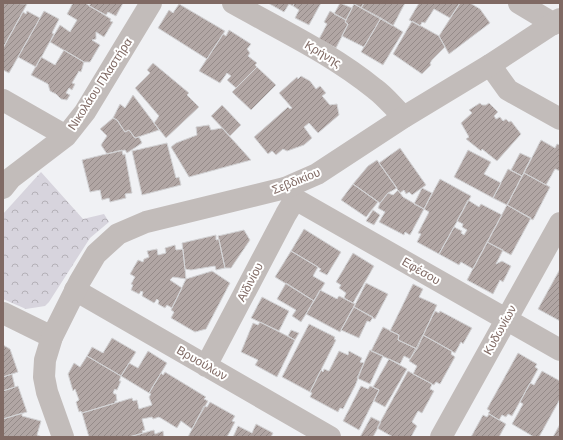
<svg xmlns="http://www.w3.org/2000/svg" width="563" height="440" font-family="Arial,sans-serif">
<defs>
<pattern id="forest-crowns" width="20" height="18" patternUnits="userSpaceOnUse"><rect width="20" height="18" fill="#d7d4dd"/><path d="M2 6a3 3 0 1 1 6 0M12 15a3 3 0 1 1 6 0" fill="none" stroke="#b4b0b7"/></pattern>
<pattern id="building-hatch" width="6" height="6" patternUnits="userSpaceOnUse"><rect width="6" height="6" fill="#b1a6a4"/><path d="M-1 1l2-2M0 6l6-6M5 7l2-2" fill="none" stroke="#958b89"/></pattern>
</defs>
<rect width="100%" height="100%" fill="#f0f1f4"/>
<!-- forest -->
<path fill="url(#forest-crowns)" d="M41,172L83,219L104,214L109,222L90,238L49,302L45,306L26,309L3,299V214Z"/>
<!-- building -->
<path fill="url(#building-hatch)" stroke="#d3d3d5" d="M3,3L27,4L3,48Z
M73,3H85L111,19L110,21L113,22L104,37L96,32V39L92,40L100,45L90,62H84L50,42L60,25L70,32L77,20L67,14Z
M91,3H123L116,16L108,12L106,15L89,6Z
M268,3H294L293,6L289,4L284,12Z
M294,3H321L309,25L295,18L299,10L293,6Z
M340,3L352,8L346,20L334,14Z
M353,3H364L361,8Z
M364,3H405L393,26L361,8Z
M419,3H460L450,18L434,9L425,23L422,22L420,26L409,20Z
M460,3H470L480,9L490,23L449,54L439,36Z
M179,4L225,31L207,59L158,28L169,10L173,13Z
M354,4L381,18L364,47L342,36L348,24L345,22Z
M27,11L40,18L9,73L3,70V48L23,12L26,14Z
M44,11L59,19L52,33L54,34L36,67L18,57Z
M330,11L346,20L345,22L348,24L336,48L319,39L327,24L324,22Z
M381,18L403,32L383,65L361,52Z
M412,21L439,36L445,47L432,60L430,63L431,65L422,74L393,54Z
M229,30L251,44L247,49L250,53L248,56L257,63L255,65L257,67L236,88L227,80L231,76L227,73L220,83L199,71L223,34L226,36Z
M64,50L84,62L81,72L79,71L72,83L75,84L72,90L69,88L66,93L70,95L67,100L61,99L56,94L50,91L48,84L31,75L41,57L55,65Z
M153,63L189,93L187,95L199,107L166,138L154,123L159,116L135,88L150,73L147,70Z
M257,67L276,85L251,110L232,92Z
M301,76L310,81L316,89L320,86L326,93L322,96L330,105L337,104L339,115L318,133L309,123L304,127L312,138L304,145L287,151L283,149L276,155L272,151L268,154L254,137L288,107L290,109L292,108L279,93L297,77L298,79Z
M133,95L154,123L159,130L135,138L129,130L125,132L117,120L113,118L120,104L125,108Z
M480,103L482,105H486L489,103L498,112L494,116L496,119L500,117L503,121L506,119L509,122L511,121L521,134L497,161L482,149L481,151L466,139L469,137L461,123L472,113L469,110Z
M222,105L241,125L230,136L211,116Z
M113,118L117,120L125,132L129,130L135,138L139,137L142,143L127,153L125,150L107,154L101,145L107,136L100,129Z
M209,125L211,130L222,128L251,160L189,177L171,147L176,143L197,135L196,127Z
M541,140L555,148L557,144L560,145V171L555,169L546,185L524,173Z
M167,143L176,178L179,177L181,185L142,195L132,151Z
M400,148L426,185L412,195L409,192L406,194L404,190L400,193L379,163Z
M122,150L123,155L125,154L132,193L125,194L126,198L110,202L109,198L102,200L100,190L90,192L82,160Z
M468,150L491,162L484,174L501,183L493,198L454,177Z
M520,153L531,158L522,176L511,170Z
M377,160L397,188L388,193L380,203L353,184L368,166Z
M508,169L522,176L507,205L493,198Z
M524,173L550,187L533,220L507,205Z
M440,179L471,196L439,254L417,242L421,234L418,233L429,212L424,209Z
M353,184L378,202L366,217L341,200Z
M422,188L432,193L424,209L414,204Z
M398,190L403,197L424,209L410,235L405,232L404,235L379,222L385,212L378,208L380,203L388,193L393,195Z
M468,200L479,207L481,204L502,215L473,269L461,262L459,265L439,254L454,227L462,231L461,233L464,235L467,230L462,227L463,224L457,221Z
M507,205L531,218L511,255L487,242Z
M373,210L380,215L374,225L366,221Z
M304,229L341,252L327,275L319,271L321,269L291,251Z
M244,230L250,240L231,268H225L218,236Z
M216,235V240L219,239L225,268L216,270L215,266L191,270L185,269L182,243Z
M487,242L503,250L496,264L502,261L511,266L503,282L500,280L493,294L467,280Z
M175,245L176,250L183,249L186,279L173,277L170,280L182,288L172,308L167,305L165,308L158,304L159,301L157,299L154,303L142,296L143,292L141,291L139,294L131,290L133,285L131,284L135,277L130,274L138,260L143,262L144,259L149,257L147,251L157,249L158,255L166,253L165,248Z
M291,251L318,267L313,276L325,283L314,301L275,277Z
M353,253L374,266L353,303L344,298L346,293L339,288L341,285L336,282Z
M560,269V321L538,309Z
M212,271L230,283L206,329L195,332L171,318L174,312L171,310L186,279Z
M286,283L314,301L301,322L292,316L296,310L277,299Z
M366,283L388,294L375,319L354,307Z
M413,284L423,289L419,297L437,305L417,349L398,340L399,335L390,331Z
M320,290L337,299L339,296L355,304L340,332L306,314Z
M262,297L289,311L279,331L251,318Z
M354,307L373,317L370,322L367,321L359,338L341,330Z
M435,311L439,313L440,311L472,328L463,344L461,342L455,353L423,335Z
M260,322L295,340L277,377L255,365L258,360L241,352L253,323L258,325Z
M309,324L335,337L334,339L336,340L310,392L282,377Z
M383,327L399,335L398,340L417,349L410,359L404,356L400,364L371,351Z
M291,330L299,333L295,340L288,336Z
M423,335L452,351L451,354L455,357L440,384L436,382L434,385L413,374L417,366L409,361Z
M112,338L136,352L121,376L87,356L92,347L103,353Z
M3,345L10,349L18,372L3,377Z
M370,350L383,356L370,384L357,378Z
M148,351L167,363L149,393L121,376L129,363L138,368Z
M339,351L348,355L349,351L362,358L360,362L364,363L355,386L343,409L340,408L338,412L310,397L312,393L310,392L321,370L323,372L324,369L329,371Z
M518,353L537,364L535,367L538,369L512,416L508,414L506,417L502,415L499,420L488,413L490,411L487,409Z
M87,356L121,376L119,381H121L117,390L115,389L113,392L114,394H116L117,401H115V403L82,413L81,411L79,412L76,402L79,400L75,389L73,391L68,374L74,363L80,367Z
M389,359L407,369L385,407L374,401L379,390L373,387Z
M408,371L432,384L430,389L434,391L422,413L418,411L412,422L417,426L411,437H393L377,428Z
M542,371L560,381V399L539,437H534L512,424L523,404L520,402L530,383L534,385Z
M165,372L206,397L204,399L208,401L192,429L181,421L177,428L159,417L153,419L152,417L142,419L145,430L142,431L143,433L129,437H89L82,413L132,398L133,401L137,400L139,409L152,405L149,397L151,394L149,393L161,373L163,375Z
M12,374L15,387L3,391V377Z
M18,386L27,412L3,419V391Z
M361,386L368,389L370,386L379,390L359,430L343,421Z
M210,402L235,416L232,421L235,422L227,437H188L204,406L207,407Z
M22,413V416L41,421L37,435L42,437H3V419Z
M489,414L506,424L499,437H471L483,415L487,417Z
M371,417L381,422L373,437H360Z
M256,424L273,433L271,437H233L238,426L252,433Z
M560,424V437H553Z
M154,430L155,434L163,431L164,437H129Z"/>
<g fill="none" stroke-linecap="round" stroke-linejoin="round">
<!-- minor -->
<path stroke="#c2bcba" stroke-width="22" d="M233,3C281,30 332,54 375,89C386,97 394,108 404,117
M519,3L554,24
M490,65L508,90L560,119
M3,100L66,136
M3,188L11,178L66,136L85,112L151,3
M285,188L295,199L560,350
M75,290L330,437
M3,313L52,337
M206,366L286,214L295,199
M441,437L560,223"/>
<!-- tertiary -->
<path stroke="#c2bcba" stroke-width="22" d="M63,437L47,392L44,377L45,360L52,337L80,281L96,254L118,234L146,222L285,188L317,174L404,117L490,65L560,19"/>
</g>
<g text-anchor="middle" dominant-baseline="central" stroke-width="4" stroke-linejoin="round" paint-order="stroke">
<!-- street labels -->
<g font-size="12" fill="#806a64" stroke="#fff">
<text transform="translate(323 54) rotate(31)">Κρήνης</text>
<text transform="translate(100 84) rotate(-57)">Νικολάου Πλαστήρα</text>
<text transform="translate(296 181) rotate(-22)">Σεβδικίου</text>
<text transform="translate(421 271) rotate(30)">Εφέσου</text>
<text transform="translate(250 282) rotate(-62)">Αϊδινίου</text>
<text transform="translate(500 330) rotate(-61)">Κυδωνίων</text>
<text transform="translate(202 363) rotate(30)">Βρυούλων</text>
</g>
</g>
<!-- border -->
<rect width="563" height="440" fill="none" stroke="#806a64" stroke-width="8"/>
</svg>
